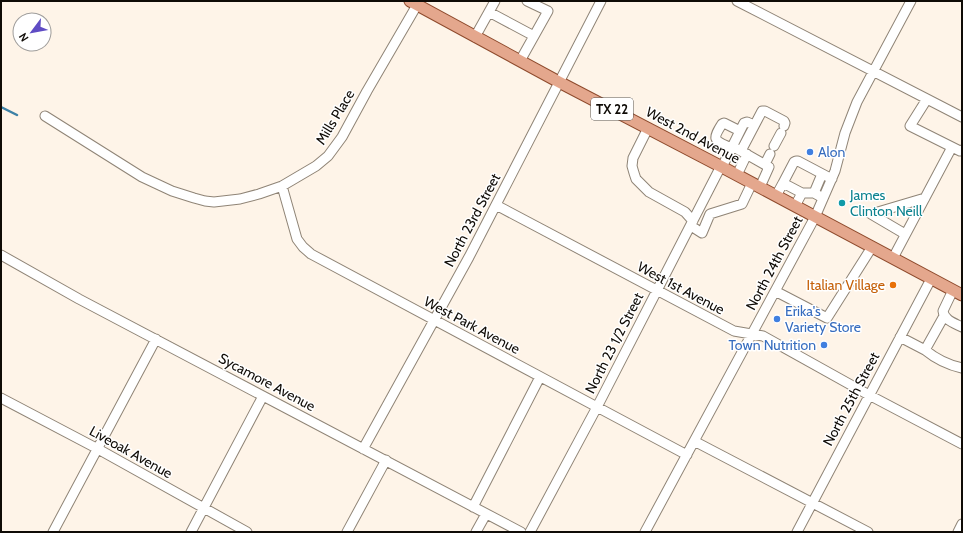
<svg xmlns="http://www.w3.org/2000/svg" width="963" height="533" font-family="Cabin,sans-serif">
<rect width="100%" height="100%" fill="#fef4e8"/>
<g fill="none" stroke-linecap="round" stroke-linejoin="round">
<!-- stream -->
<path stroke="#3c81a6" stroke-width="2.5" d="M1,107L17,115"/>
<defs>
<path id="minor" d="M737,1L962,117
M489,12L534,36
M475,37L495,1
M520,61L548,11L527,1
M927,99L910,126L952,147
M45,116L142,177L172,191L194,198L205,201L214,202L240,199L259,194L282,186L316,166L328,156L342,137L367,91L417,5
M648,128L633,158L632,166L634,173L636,179L649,192L685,212L693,221
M732,146L769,167L760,187
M774,146L781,133
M731,148C715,140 711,141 722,124L724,123L740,131
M741,151L762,111H765L784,121L785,123L784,126
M765,164L770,154
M722,167L744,123L747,122L754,125
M737,175L747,154
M783,183L794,162L796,161H798L832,179
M282,186L297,239L303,247L311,254L597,407L687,455
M814,193L822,174
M776,196L783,183L802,193
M496,205L734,331L763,336L869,395L962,444
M795,206L802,193H814L823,198
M691,226L702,233L710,214L742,204L752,183
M905,234L871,214L925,198
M1,255L79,299L521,532
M893,258L952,147L960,151L962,150
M953,290L943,311C944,320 954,323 962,327
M775,291L827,318L872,247
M900,337L925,350L944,316
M925,350C936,359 948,365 962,368
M1,398L98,449L247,532
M694,441L868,532
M363,449L469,257L601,1
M473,507L540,377
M53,532L156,339
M191,532L263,396
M347,532L386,460
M476,532L486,514
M530,532L597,407L721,166
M645,532L815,217L835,171L845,133L857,102L911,1
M797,532L931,279
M958,532L962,524"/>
<path id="major" d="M410,1L559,82L722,167L962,295"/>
</defs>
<!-- minor casing -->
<use href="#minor" stroke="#8f8476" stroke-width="11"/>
<!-- major casing -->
<use href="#major" stroke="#8e4a2c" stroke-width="13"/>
<!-- minor -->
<use href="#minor" stroke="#fff" stroke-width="9"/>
<!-- major -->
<use href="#major" stroke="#e4a78d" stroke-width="11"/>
</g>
<!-- markers -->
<g fill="#3f7fe0" stroke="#fff" stroke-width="1.5">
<circle cx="810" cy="152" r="4"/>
<circle cx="777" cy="319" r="4"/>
<circle cx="824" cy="345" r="4"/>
</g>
<circle fill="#0f9aa8" stroke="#fff" stroke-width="1.5" cx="842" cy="203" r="4"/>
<circle fill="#e8710a" stroke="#fff" stroke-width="1.5" cx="893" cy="285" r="4"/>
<g text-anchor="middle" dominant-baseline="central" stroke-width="3" stroke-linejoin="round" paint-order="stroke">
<!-- shield labels -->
<rect fill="#fff" stroke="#575451" stroke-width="1" x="591" y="98" width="42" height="22" rx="3"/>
<g font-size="13" font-weight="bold" fill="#0f0b06">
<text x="612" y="109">TX 22</text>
</g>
<!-- street labels -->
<g font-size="14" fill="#0f0b06" stroke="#fff">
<text transform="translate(335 117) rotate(-59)">Mills Place</text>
<text transform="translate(693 135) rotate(28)">West 2nd Avenue</text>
<text transform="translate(472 220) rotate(-62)">North 23rd Street</text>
<text transform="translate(774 263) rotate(-62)">North 24th Street</text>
<text transform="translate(681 288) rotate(28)">West 1st Avenue</text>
<text transform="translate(472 325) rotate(28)">West Park Avenue</text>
<text transform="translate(614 343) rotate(-63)">North 23 1/2 Street</text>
<text transform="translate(267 382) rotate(28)">Sycamore Avenue</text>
<text transform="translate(851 399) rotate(-62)">North 25th Street</text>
<text transform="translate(131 452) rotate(29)">Liveoak Avenue</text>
</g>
<!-- shop labels -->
<g font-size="14" fill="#366cbe" stroke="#fff" text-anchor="start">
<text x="818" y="152">Alon</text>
<text x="785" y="311">Erika's<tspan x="785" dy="16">Variety Store</tspan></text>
<text x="816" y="345" text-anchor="end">Town Nutrition</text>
</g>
<!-- culture labels -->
<g font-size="14" fill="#0d838f" stroke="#fff" text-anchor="start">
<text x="850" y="195">James<tspan x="850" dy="16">Clinton Neill</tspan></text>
</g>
<!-- food labels -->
<g font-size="14" fill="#c56008" stroke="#fff" text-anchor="end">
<text x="885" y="285">Italian Village</text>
</g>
</g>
<!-- border -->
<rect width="963" height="533" fill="none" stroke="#0f0b06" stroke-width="4"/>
<!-- north arrow -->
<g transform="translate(32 32) rotate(238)"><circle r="19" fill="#ffffff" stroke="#9f9d9b"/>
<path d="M0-3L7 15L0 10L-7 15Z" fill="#5f4cc4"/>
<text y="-6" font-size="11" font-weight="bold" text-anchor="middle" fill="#0f0b06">N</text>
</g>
</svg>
